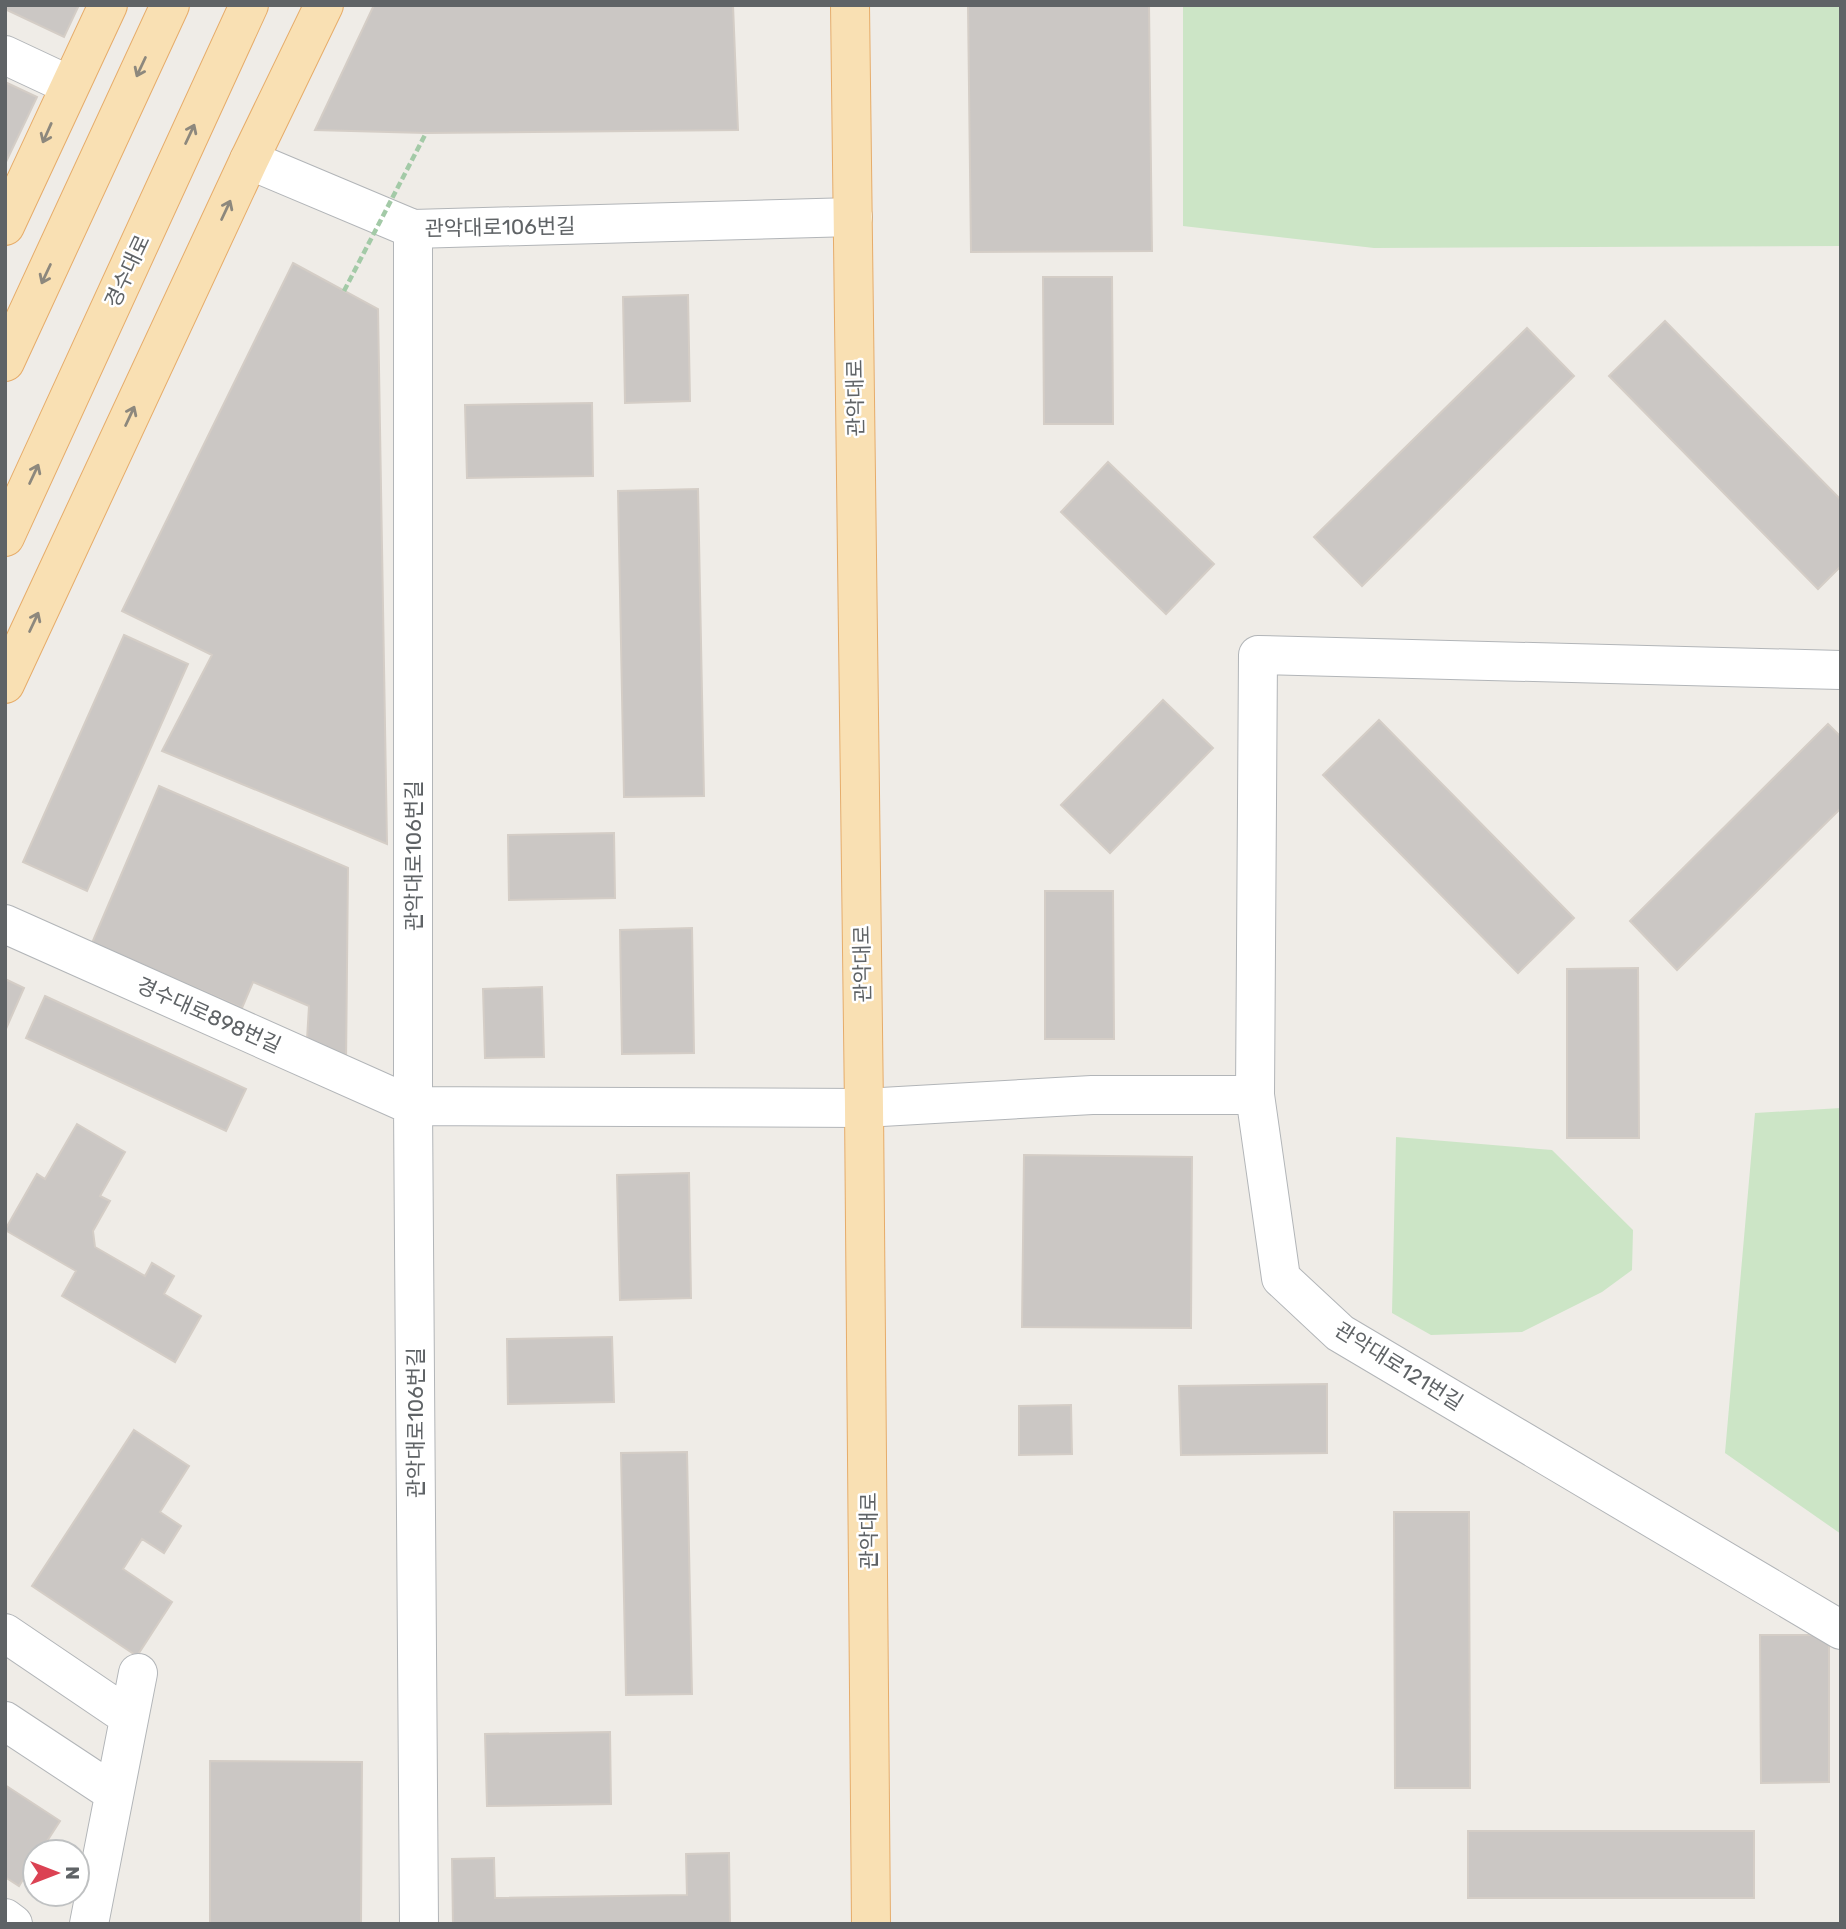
<svg xmlns="http://www.w3.org/2000/svg" width="1846" height="1929" font-family="Rubik,'Noto Sans KR',sans-serif">
<rect width="100%" height="100%" fill="#efece7"/>
<!-- green -->
<path fill="#cce5c6" d="M1183,5H1841V246L1374,248L1183,226Z
M1841,1108V1534L1725,1453L1755,1113Z
M1396,1137L1552,1150L1633,1230L1632,1270L1602,1292L1522,1332L1431,1335L1392,1313Z"/>
<!-- building -->
<path fill="#cbc7c4" stroke="#d4cdc6" stroke-width="2" d="M5,5H79L64,37L5,9Z
M374,5H733L738,130L426,133L315,130Z
M968,5H1149L1152,251L971,252Z
M5,82L37,97L5,164Z
M293,263L378,309L387,844L162,751L212,655L122,611Z
M1043,277H1112L1113,424H1044Z
M688,295L690,401L625,403L623,297Z
M1665,321L1841,500V566L1818,589L1609,376Z
M1527,328L1574,376L1362,586L1314,537Z
M592,403L593,476L467,478L465,405Z
M1108,462L1214,564L1166,614L1061,512Z
M698,489L704,796L624,797L618,491Z
M124,635L188,664L87,891L23,862Z
M1163,700L1213,748L1110,853L1061,805Z
M1379,720L1574,918L1518,973L1323,775Z
M1828,724L1841,737V808L1677,970L1630,921Z
M159,786L348,868L346,1065L307,1040L309,1006L253,982L242,1008L92,943Z
M614,833L615,898L509,900L508,835Z
M1045,891H1113L1114,1039H1045Z
M692,928L694,1053L622,1054L620,930Z
M1638,968L1639,1138H1567V969Z
M5,979L24,988L5,1031Z
M542,987L544,1057L485,1058L483,989Z
M45,996L246,1089L226,1131L26,1038Z
M77,1124L125,1152L100,1196L110,1201L93,1231L95,1247L145,1276L152,1263L174,1276L164,1294L201,1316L175,1362L62,1296L76,1271L5,1230L37,1174L45,1179Z
M1024,1155L1192,1157L1191,1328L1022,1327Z
M689,1173L691,1298L620,1300L617,1175Z
M612,1337L614,1402L508,1404L507,1339Z
M1327,1384V1453L1181,1455L1179,1386Z
M1071,1405L1072,1454L1019,1455V1406Z
M134,1430L189,1466L160,1512L181,1526L164,1553L142,1539L123,1569L172,1602L137,1656L32,1586Z
M687,1452L692,1694L626,1695L621,1453Z
M1394,1512H1469L1470,1788H1395Z
M1760,1635H1829V1782L1761,1783Z
M610,1732L611,1804L487,1806L485,1734Z
M210,1761L362,1762L361,1924H210Z
M5,1785L60,1821L40,1852H35V1860L19,1886L5,1877Z
M1468,1831H1754V1898H1468Z
M729,1853L730,1924H453L452,1859L494,1858L495,1898L687,1895L686,1854Z"/>
<g fill="none" stroke-linecap="round" stroke-linejoin="round">
<defs>
<path id="minor" d="M5,55L69,85
M249,160L413,229
M5,924L413,1106L864,1108L1092,1095H1255L1281,1278L1340,1333L1841,1630
M1255,1095L1258,655L1841,670
M5,1633L129,1717
M5,1721L114,1793
M5,1918L13,1924
M89,1924L138,1673
M419,1924L413,1106V229L853,217"/>
<path id="major" d="M850,5L864,1108L871,1924
M5,226L108,5
M5,362L170,5
M5,537L249,5
M5,684L249,160L324,5"/>
</defs>
<!-- minor casing -->
<use href="#minor" stroke="#b2b5b8" stroke-width="40"/>
<!-- major casing -->
<use href="#major" stroke="#e6ac6a" stroke-width="40"/>
<!-- minor -->
<use href="#minor" stroke="#fff" stroke-width="38"/>
<!-- major -->
<use href="#major" stroke="#f9e0b3" stroke-width="38"/>
<!-- path-bridge -->
<path stroke="#a3caa7" stroke-width="4.5" stroke-dasharray="7 3.5" stroke-linecap="butt" d="M344,291L426,133"/>
</g>
<!-- one-way arrows -->
<defs><path id="oneway-shaft" d="M-6 0H5M1.5-3L5.5 0L1.5 3" fill="none" stroke-width="1.6" stroke-linecap="round" stroke-linejoin="round" transform="scale(1.75)"/></defs>
<g stroke="#8d887d">
<use href="#oneway-shaft" transform="translate(141 67) rotate(115)"/>
<use href="#oneway-shaft" transform="translate(47 133) rotate(114)"/>
<use href="#oneway-shaft" transform="translate(190 134) rotate(-65)"/>
<use href="#oneway-shaft" transform="translate(226 210) rotate(-65)"/>
<use href="#oneway-shaft" transform="translate(46 274) rotate(115)"/>
<use href="#oneway-shaft" transform="translate(130 416) rotate(-65)"/>
<use href="#oneway-shaft" transform="translate(34 474) rotate(-65)"/>
<use href="#oneway-shaft" transform="translate(34 622) rotate(-65)"/>
</g>
<g text-anchor="middle" dominant-baseline="central" stroke-width="5" stroke-linejoin="round" paint-order="stroke">
<!-- street labels -->
<g font-size="21" fill="#5f6366" stroke="#fff">
<text transform="translate(500 227) rotate(-1)">관악대로106번길</text>
<text transform="translate(127 271) rotate(-65)">경수대로</text>
<text transform="translate(855 398) rotate(-91)">관악대로</text>
<text transform="translate(413 856) rotate(-90)">관악대로106번길</text>
<text transform="translate(862 964) rotate(-91)">관악대로</text>
<text transform="translate(209 1015) rotate(24)">경수대로898번길</text>
<text transform="translate(1399 1366) rotate(32)">관악대로121번길</text>
<text transform="translate(415 1423) rotate(-90)">관악대로106번길</text>
<text transform="translate(868 1531) rotate(-90)">관악대로</text>
</g>
</g>
<!-- border -->
<rect width="1846" height="1929" fill="none" stroke="#5f6366" stroke-width="14"/>
<!-- north arrow -->
<g transform="translate(56 1873) rotate(90)"><circle r="33" fill="#ffffff" stroke="#bfc1c2" stroke-width="2"/>
<path d="M0-5L12 26L0 18L-12 26Z" fill="#db4253"/>
<text y="-10" font-size="19" font-weight="bold" text-anchor="middle" fill="#5f6366">N</text>
</g>
</svg>
